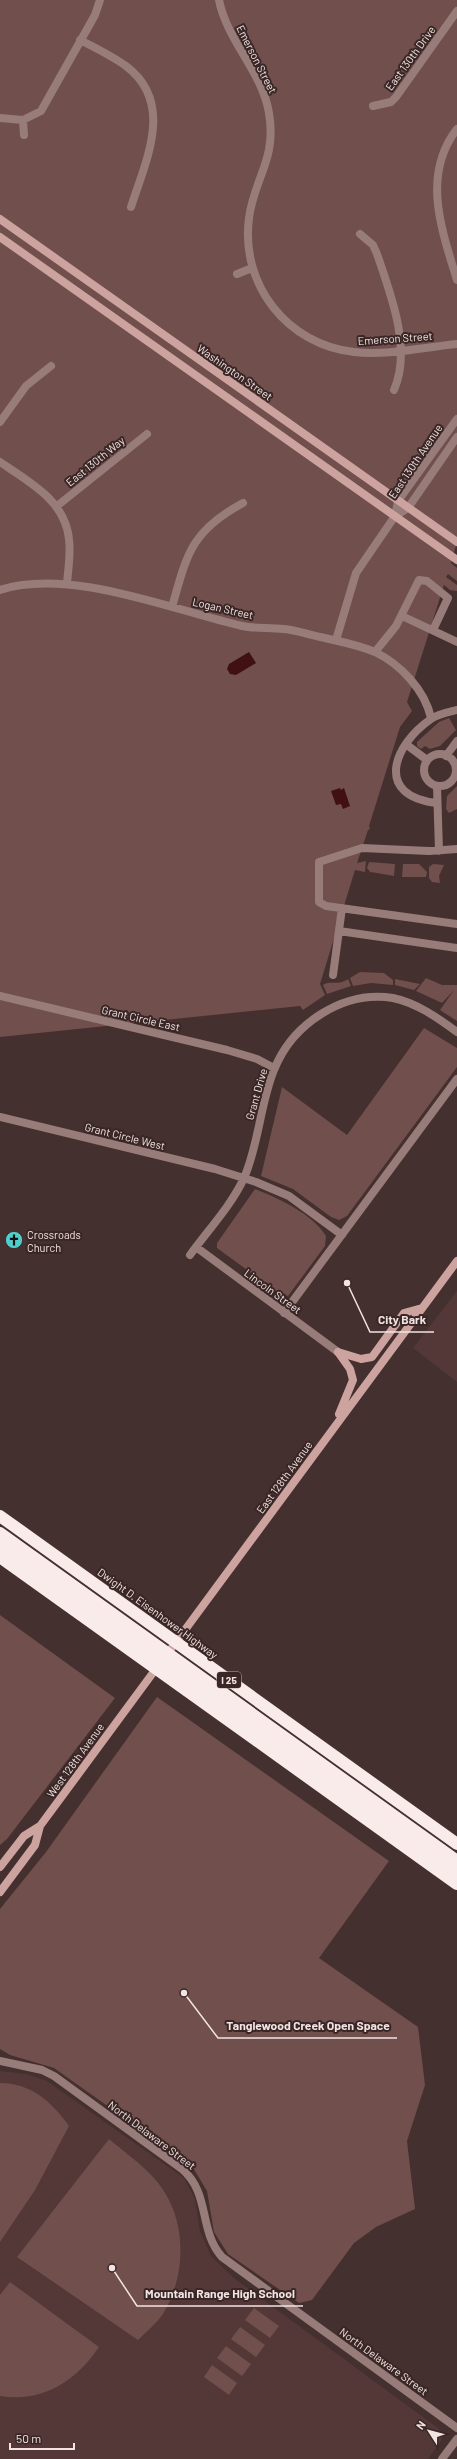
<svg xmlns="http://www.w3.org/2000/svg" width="457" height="2459" font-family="Barlow,sans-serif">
<rect width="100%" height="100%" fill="#44302f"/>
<!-- built -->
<path fill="#533837" d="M457,1291V1382L413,1348Z
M0,2071L27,2074L47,2081L184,2178L195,2199L200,2231L211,2256L235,2279L438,2428L442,2435L441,2441L428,2459H0Z"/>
<!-- green -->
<path fill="#704f4d" d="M0,0H457V542L451,563L457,568V581L448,574L446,577L457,585V591L450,590L444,585L407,702L412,711L400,727L369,826L370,829L368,830L357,863L366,861L365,872L355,870L320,984L325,995L303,1010L300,1006L0,1037Z
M449,718L456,730L440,746L430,749L425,746L421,749L417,746V742L439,722Z
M457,786V809L449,813L446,809L447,796Z
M369,862L395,864L394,876L371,872V873L367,868Z
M403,864H419L427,872L426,877H402Z
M433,864L444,865L439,876L440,883L432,882L429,878V867Z
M360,972L384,973L393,980V985L371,983L353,986L350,978Z
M426,978L442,985H457V1021L440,1010L454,990L442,1003L416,991Z
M348,979L351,986L327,994L323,985C330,980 338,986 348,979Z
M395,979L420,984L414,990L395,985Z
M424,1028L457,1048V1067L347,1216L339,1220L331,1217L293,1189L261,1176L282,1087L347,1135Z
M255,1189C278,1198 313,1214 326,1236L325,1246L288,1296L280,1294L217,1248V1243Z
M0,1615L115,1698L7,1839L0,1845Z
M157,1697L389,1861L319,1958L418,2027L425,2085L407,2141L415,2209L376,2227L354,2243L312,2300L299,2303L228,2254L214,2232L207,2191L192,2166L54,2068L10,2055L0,2049V1909L46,1852Z
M0,2083C31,2083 52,2102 69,2126L35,2190L0,2242Z
M109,2139C123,2151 139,2162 151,2175C187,2211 189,2271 163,2314C157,2323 146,2332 138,2340L17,2257Z
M10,2282L99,2347C76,2381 43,2403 0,2396V2295Z
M254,2308L279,2326L270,2338L245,2320Z
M240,2327L265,2345L256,2357L231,2339Z
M226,2346L251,2364L242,2376L217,2358Z
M212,2365L237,2383L229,2395L204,2377Z"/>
<!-- water -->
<path fill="#411112" d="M249,652L256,663L236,675L230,674L227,669L229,664Z
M340,788L341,790L344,788L350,806L343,809L341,804L336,805L331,791Z"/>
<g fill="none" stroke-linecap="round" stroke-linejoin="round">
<!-- minor -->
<path stroke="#977c7a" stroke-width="8" d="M219,0C227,41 262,71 269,113C277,160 254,178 249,218C240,285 288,345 354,352C386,356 425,347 457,344
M80,40C96,48 112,56 126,66C175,103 146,160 131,207
M373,106L391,102L396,97L457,11
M0,118L23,120L41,111L95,15L100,0
M23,120L24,135
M360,234L373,245L377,254C391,295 412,349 394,390
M237,274L252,268
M0,422L26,386L51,366
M0,462C29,482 65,500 69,539C71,554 68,569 67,584
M57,506L147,434
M0,590C69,567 173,610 242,626C256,629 270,627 284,629C298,630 311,636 325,638C342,642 359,645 375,652C400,664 425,690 431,718
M172,607C187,554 191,531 243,503
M402,616L457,642
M375,652L396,626L419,580L427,581L448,598L433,630
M407,745L427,760
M424 770a16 16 0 1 1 32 0a16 16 0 1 1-32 0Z
M446,756L457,741
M437,786L439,851
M437,803C374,796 393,745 431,719C438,714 449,712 457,710
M457,849L429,851L362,848L319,862V902L326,906L457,924
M339,931L457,948
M333,975L342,908
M0,996L227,1050L257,1059L274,1068
M0,1117L215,1169L256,1182L289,1196L342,1235
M196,1247L338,1352
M190,1255C208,1230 231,1206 244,1178C259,1144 260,1104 274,1070C292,1024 343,990 393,998C417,1003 438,1018 457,1032
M284,1313L457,1079
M0,2061L42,2070L54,2076L182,2169C211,2194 198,2230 222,2257L457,2428
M442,2459L457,2439"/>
<!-- tertiary -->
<path stroke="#977c7a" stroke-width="8" d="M457,129C421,175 442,231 457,280
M395,516L408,508L457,437
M336,640L356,573L395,516L398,501L457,419"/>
<!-- secondary -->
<path stroke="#cda3a0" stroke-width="8" d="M0,219L457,542
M0,237L457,560
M338,1352L361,1359L372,1357L404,1313L422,1308
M338,1352L350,1369L353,1380L339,1414
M165,1657L457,1261
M0,1867L24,1836L40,1826L158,1666
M0,1892L35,1845L40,1826"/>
<!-- motorway -->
<path stroke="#f9ebea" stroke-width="12" d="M0,1516L457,1844
M0,1533L457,1861
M0,1545L457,1873
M0,1557L457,1884"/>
</g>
<!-- icons -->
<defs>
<symbol id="church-disc" viewBox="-11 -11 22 22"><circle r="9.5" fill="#52cdcd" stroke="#392625"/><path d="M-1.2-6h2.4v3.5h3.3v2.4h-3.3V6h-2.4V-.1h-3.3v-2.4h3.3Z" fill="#111"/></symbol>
</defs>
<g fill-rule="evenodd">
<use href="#church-disc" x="4" y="1230" width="20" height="20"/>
</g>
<g text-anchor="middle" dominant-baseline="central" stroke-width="4" stroke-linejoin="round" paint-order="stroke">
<!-- shield labels -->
<rect fill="#392625" stroke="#baabaa" stroke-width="1" x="217" y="1672" width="24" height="16" rx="3"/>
<g font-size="10" font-weight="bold" fill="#f1e4e3">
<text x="229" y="1680">I 25</text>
</g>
<!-- street labels -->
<g font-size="11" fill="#f1e4e3" stroke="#392625">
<text transform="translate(410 58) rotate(-54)">East 130th Drive</text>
<text transform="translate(257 59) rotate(63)">Emerson Street</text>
<text transform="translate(395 338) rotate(-4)">Emerson Street</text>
<text transform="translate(235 372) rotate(35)">Washington Street</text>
<text transform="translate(95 461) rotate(-39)">East 130th Way</text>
<text transform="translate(415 461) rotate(-56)">East 130th Avenue</text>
<text transform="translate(223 608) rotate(13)">Logan Street</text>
<text transform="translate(141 1018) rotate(13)">Grant Circle East</text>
<text transform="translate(256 1094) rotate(-74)">Grant Drive</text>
<text transform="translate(125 1136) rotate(14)">Grant Circle West</text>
<text transform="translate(273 1291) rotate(36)">Lincoln Street</text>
<text transform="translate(284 1477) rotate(-54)">East 128th Avenue</text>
<text transform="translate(158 1613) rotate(36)">Dwight D. Eisenhower Highway</text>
<text transform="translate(75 1760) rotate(-54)">West 128th Avenue</text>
<text transform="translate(152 2135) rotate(37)">North Delaware Street</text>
<text transform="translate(384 2361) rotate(36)">North Delaware Street</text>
</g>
<!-- poi labels -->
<g font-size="11" fill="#f1e4e3" stroke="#392625" text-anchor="start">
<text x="27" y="1234">Crossroads<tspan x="27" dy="13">Church</tspan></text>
</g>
</g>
<!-- callouts -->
<path fill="none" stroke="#f1e4e3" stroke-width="1.5" d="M347 1283L370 1332H434M184 1993L218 2038H397M112 2268L137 2306H303"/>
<g fill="#f1e4e3" stroke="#392625" stroke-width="1.5">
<circle cx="347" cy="1283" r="4"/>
<circle cx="184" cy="1993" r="4"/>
<circle cx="112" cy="2268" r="4"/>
</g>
<g font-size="12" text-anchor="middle" font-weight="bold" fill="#f1e4e3" stroke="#392625" stroke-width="4" stroke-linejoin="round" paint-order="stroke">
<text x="402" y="1324">City Bark</text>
<text x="308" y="2030">Tanglewood Creek Open Space</text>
<text x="220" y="2298">Mountain Range High School</text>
</g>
<!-- north arrow -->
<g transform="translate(429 2431) rotate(306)" stroke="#392625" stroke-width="3" paint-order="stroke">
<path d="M0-3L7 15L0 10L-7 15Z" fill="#f1e4e3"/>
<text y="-6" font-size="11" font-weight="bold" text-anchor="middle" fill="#f1e4e3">N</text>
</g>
<!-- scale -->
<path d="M10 2443v6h64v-6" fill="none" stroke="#f1e4e3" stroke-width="2"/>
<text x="16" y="2443" font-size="12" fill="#f1e4e3" stroke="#392625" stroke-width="3" paint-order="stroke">50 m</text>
</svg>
